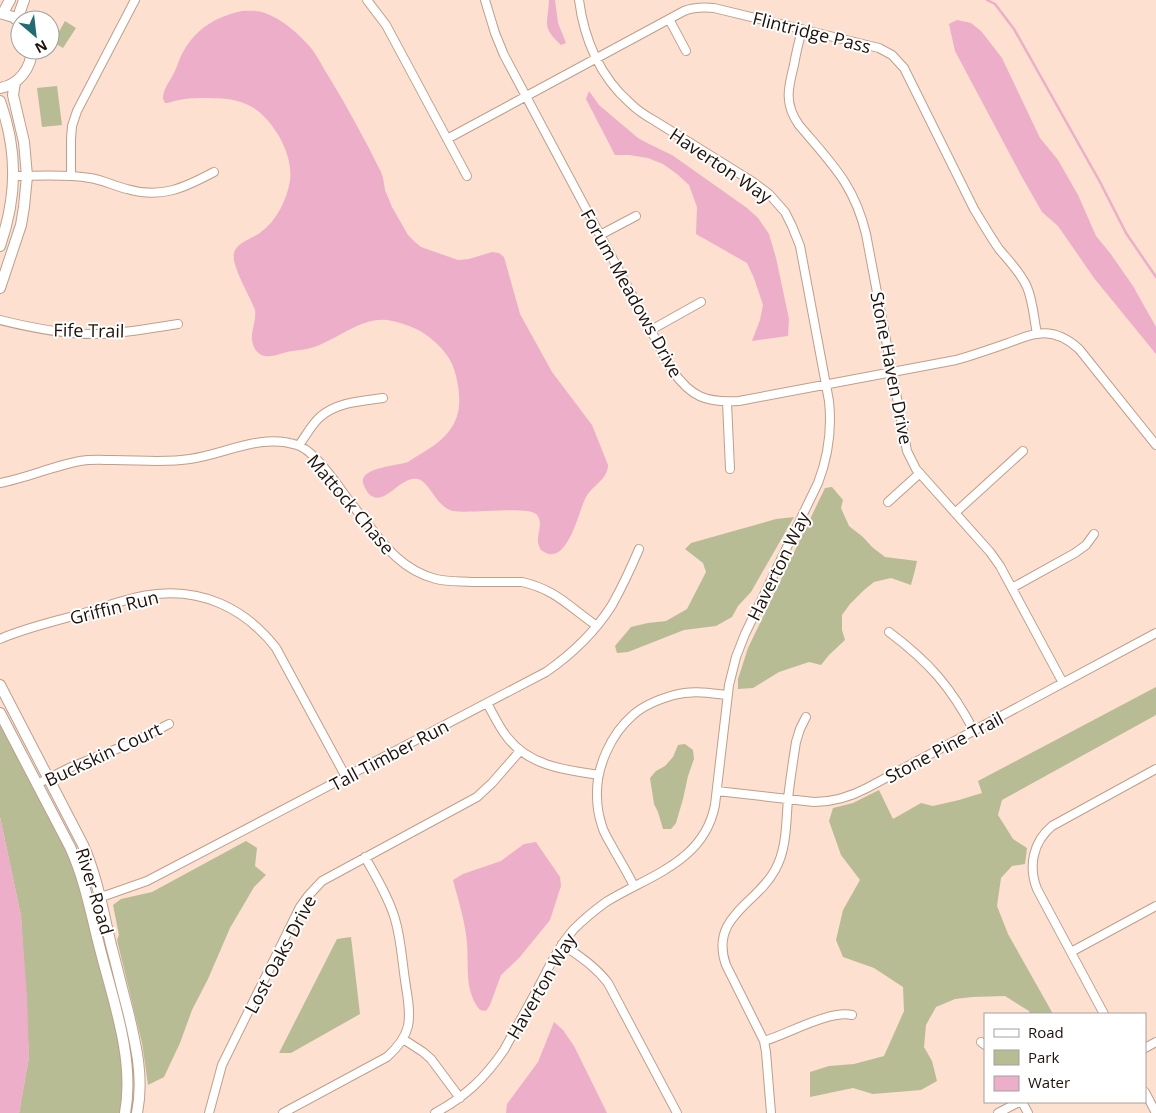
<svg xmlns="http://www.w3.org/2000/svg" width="1156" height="1113" font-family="'Open Sans',sans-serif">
<rect width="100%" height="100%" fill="#fde0cf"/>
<!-- green -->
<path fill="#b7bc95" d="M65,21L76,28L63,48L53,42Z
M57,86L62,125L42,127L37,88Z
M832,487L843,500L841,508L849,526L863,537L872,547L885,557L917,561L915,570L911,585L891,578L874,582L864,590L850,604L842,615V630L845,640L829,655L821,665L809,662L779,672L753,688L738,689V679L748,648L825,488Z
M794,517L751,592L738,606L732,617L716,626L684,630L628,652L617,653L615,646L631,627L648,623L666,621L687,609L706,572L703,563L685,549L691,543L776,519Z
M1156,687V715L1002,800L998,815L1013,839L1027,848L1025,864L1012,866L1001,878L997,906L1008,934L1053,1014H1030L1029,1011L1005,996L972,997L955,999L936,1007L926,1025L924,1047L932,1061L937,1081L921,1090L873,1094L853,1088L810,1097V1072L829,1066L854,1064L884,1056L904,1011L903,987L874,968L843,957L836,940L843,910L860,880L841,855L829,821L833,808L853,803L879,790L893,819L921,803L933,806L959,800L982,793L978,781Z
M0,713L59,827L82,896L91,933L118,1019L125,1048L123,1113H19L29,1057L21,916L0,817Z
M685,744L693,750L694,759L688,776L683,799L676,823L671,829H663L658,812L654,804L650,778L656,771L665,766L673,757L678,745Z
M246,841L257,848L255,866L266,875L254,887L230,928L208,979L192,1010L180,1043L164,1077L148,1085L142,1043L117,940L119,935L113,905L121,899L152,892Z
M351,937L360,1014L291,1053H279L337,939Z"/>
<!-- water -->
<path fill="#edaec9" d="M549,0H555L558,23L566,43L561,45C541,26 548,25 549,0Z
M242,11C250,11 258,10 265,13C282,19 299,34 311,48C318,57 323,68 329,77C348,108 365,140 381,172L383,178L385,190L392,207L408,235L415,242L421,247L458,260L469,259L492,252L499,253L504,257L520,314L552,372L592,425L608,465C608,479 592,486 586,497C578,512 567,570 541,550C540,549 539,545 538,543C537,534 544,521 536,514C527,506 469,514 453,511C436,507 430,482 418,479C399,475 384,510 368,493C366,490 364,486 363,483C360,467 398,466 408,462C413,459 418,455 424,452C456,433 465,413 456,376C453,360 442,347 429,337C418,328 401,322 387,320C363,317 338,338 317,346C307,350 297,350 287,352C276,355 261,362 254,347C248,334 257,323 255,310C250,296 231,265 234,253C237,242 254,238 261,232C277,220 287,200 290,180C292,164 286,149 279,136C259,103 239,97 202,98C190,98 179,99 168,103H165L163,99C163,88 171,80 175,71C177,66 179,61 181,56C194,30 214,17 242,11Z
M957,20L971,23L981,31L1002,58L1040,138L1058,160L1078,195L1096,236L1110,253L1133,286L1156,327V354L1094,278L1058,226L1042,212L1022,177L955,51L949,24Z
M589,91L599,105L638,138L649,144L672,155L747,208L758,218L769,234L776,258L789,319L788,336L752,341L760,320L763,305L754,278L747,263L696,234L697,207L689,185L677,174L663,164L648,158L629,155H615L586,99Z
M0,817L21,916L27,996L29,1057L19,1113H0Z
M536,842L560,877L561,886L550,920L519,958L501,975L490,1005L486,1011L480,1010C464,990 469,968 467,944C466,924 458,899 453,880L463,874L501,861L524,844Z
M554,1022L563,1030L574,1046L607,1113H506L507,1104L538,1062Z"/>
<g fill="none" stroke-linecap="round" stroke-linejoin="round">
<!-- stream -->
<path stroke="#edaec9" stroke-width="2.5" d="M987,0L995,4L1014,29L1100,182L1126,233L1156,277"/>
<defs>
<path id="street" d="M367,0L386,25L467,176
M485,0L495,33L504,55L672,370C691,397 706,403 739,401L956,360C974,355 991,349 1008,343C1017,340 1027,335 1037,334C1053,331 1068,339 1079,349L1156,445
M669,19L686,51
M802,30C799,41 796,53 794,65C788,88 784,104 799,125C831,163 854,184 866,234L907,451L916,469L990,552L1000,566L1063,683
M447,139L684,11C694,7 703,7 714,8L879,48L892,55L904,68L974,209C982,222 990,236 999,249C1009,261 1021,273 1027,287C1033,301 1034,319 1037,334
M14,176C39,176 65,174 90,178C103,180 114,186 127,189C161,199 184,188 214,172
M71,176V139L72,126L77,111L135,0
M600,235L636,216
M0,320C32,328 67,335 100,334C126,333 152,328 178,324
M651,330L701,302
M727,402L730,469
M299,445C306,436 311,425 320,417C337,402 362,401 383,398
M0,483C27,478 53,466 80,461C91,459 103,460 114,460C139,460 165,463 190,459C226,454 260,433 297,445C312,450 327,471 337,484C346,497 356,510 367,523C385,547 404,571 436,579C448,582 461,581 473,582C490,582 506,582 522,582C557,590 569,607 597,626
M888,502L920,473
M956,512L1023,451
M1012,588L1075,553L1086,545L1094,534
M889,632C929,662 951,687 974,731
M0,639C25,628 53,622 80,614C103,608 126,598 149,595C201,587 245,608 276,648L346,777
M487,703C493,714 499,727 507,737C529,766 565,770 599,775
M37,784L69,768L129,744L169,724
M717,791L814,802C834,802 850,797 867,788L1156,633
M634,886C628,874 621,862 614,850C610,842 604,834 602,826C599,817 597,806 597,796C596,767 611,734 633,715C644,705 660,699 674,695C692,690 709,693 727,695
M95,898L107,895L147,881L546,672C572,654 595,632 612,605C622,587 631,568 639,549
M562,944C579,956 595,966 608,983L677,1113
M1071,952L1156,906
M1104,1014L1037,889C1028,866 1033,842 1052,826L1156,769
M403,1039L423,1052L431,1059L460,1098
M764,1041C788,1034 829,1010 852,1015
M981,1042L985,1045
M1145,1048L1156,1042
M1145,1092L1156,1113
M1022,1102L1028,1113
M209,1113L222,1065L300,907L308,896L322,881L477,797L492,783L520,751
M283,1113L387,1057C397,1048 405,1039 408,1026C411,1011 407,995 405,980C402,960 401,939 395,919C389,898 376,877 365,857
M435,1113C465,1097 485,1078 504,1050C515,1030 526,1010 537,990C548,969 558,947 574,929C584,919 595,910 606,902C650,875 704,862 715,805L729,685L736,657L745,634L818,483C828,457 832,429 829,401L800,246L792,226L785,212L769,194L753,182L655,121C646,116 637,110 630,103C600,77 584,39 579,0
M771,1113L766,1052L764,1041L726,965C709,917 757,904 775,870C787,849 786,822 788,799C790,780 793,761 796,742L800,729L806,717
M998,1113L1019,1102"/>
<path id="secondary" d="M0,13L13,17L20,22
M3,13L10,0
M17,20L24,0
M0,88C19,85 31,68 32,50
M0,101C18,152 17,196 0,246
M0,288L21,225L24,207L27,176L24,142L13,95L15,82
M0,685L83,845C97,877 103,911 111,945C117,967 122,989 128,1011C136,1045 144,1078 137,1113
M0,713L70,847C85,880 91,914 100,949C113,1000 135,1060 125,1113"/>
</defs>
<!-- street casing -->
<use href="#street" stroke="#c09e8a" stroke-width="10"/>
<!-- secondary casing -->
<use href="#secondary" stroke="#c09e8a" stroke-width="12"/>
<!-- street -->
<use href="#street" stroke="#fff" stroke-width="8"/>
<!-- secondary -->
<use href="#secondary" stroke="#fff" stroke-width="10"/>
</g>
<g text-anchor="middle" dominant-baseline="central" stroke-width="4" stroke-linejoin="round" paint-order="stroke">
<!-- street labels -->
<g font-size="18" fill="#1e120b" stroke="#fff">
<text transform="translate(812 32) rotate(14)">Flintridge Pass</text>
<text transform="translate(721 165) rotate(34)">Haverton Way</text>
<text transform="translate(632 293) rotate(61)">Forum Meadows Drive</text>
<text transform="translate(89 330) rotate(1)">Fife Trail</text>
<text transform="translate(892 368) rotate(79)">Stone Haven Drive</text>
<text transform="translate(351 504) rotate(50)">Mattock Chase</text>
<text transform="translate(778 566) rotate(-64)">Haverton Way</text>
<text transform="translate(114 607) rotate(-14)">Griffin Run</text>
<text transform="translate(944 747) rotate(-28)">Stone Pine Trail</text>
<text transform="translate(103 754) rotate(-25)">Buckskin Court</text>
<text transform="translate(389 755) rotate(-28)">Tall Timber Run</text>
<text transform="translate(95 891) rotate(73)">River Road</text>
<text transform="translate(280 954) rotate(-62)">Lost Oaks Drive</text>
<text transform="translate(541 986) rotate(-60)">Haverton Way</text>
</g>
</g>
<!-- legend -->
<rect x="984" y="1013" width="162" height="90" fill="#ffffff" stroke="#a5a09d"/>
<rect x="994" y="1029" width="25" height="8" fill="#ffffff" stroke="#a5a09d"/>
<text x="1028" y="1038" font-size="15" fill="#1e120b">Road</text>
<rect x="994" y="1050" width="25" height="15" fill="#b7bc95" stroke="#a5a09d"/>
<text x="1028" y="1063" font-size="15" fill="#1e120b">Park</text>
<rect x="994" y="1076" width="25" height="15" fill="#edaec9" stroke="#a5a09d"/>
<text x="1028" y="1088" font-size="15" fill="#1e120b">Water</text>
<!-- north arrow -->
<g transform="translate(35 35) rotate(152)"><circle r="24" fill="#ffffff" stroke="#a5a09d"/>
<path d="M0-4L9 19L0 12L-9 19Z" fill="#216c74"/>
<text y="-8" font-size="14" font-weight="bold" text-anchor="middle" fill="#1e120b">N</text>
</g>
</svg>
